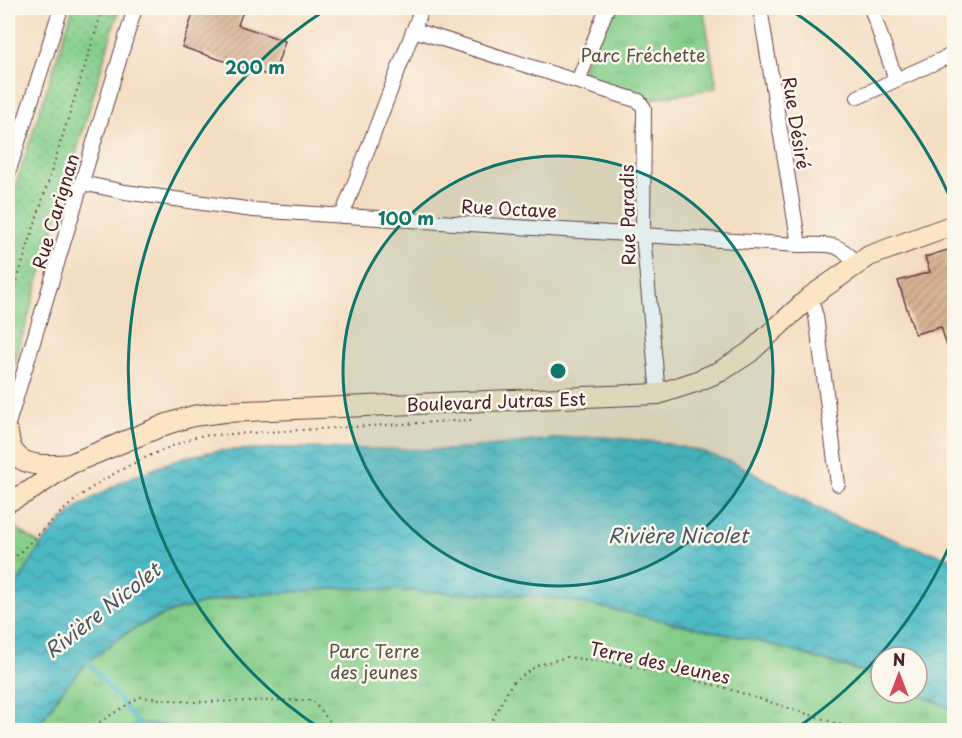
<svg xmlns="http://www.w3.org/2000/svg" width="962" height="738" font-family="'Playpen Sans',sans-serif">
<defs>
<pattern id="grass-dots" width="8" height="8" patternUnits="userSpaceOnUse" patternTransform="scale(1.5)"><rect width="8" height="8" fill="#83cd8a"/><path d="M2 2h.1M6 6h.1" fill="none" stroke="#6da671" stroke-width="1.8" stroke-linecap="round"/></pattern>
<pattern id="park-tufts" width="24" height="20" patternUnits="userSpaceOnUse" patternTransform="scale(1.5)"><rect width="24" height="20" fill="#83cd8a"/><path d="M3 7l-1-3M5 7V3M7 7l1-3M15 17l-1-3M17 17v-4M19 17l1-3" fill="none" stroke="#6da671"/></pattern>
<pattern id="water-waves" width="16" height="10" patternUnits="userSpaceOnUse" patternTransform="scale(1.5)"><rect width="16" height="10" fill="#4cbac5"/><path d="M0 5q4-4 8 0t8 0" fill="none" stroke="#4197a0"/></pattern>
<pattern id="building-hatch" width="6" height="6" patternUnits="userSpaceOnUse" patternTransform="scale(1.5)"><rect width="6" height="6" fill="#d8b192"/><path d="M-1 1l2-2M0 6l6-6M5 7l2-2" fill="none" stroke="#b18f77"/></pattern>
</defs>
<rect width="100%" height="100%" fill="#fbf7ec"/>
<filter id="ink" filterUnits="userSpaceOnUse"><feTurbulence type="fractalNoise" baseFrequency=".0167" numOctaves="2"/><feDisplacementMap in="SourceGraphic" scale="12" xChannelSelector="R" yChannelSelector="G"/><feConvolveMatrix kernelMatrix="1 2 1 2 8 2 1 2 1" color-interpolation-filters="sRGB"/></filter>
<filter id="wash" filterUnits="userSpaceOnUse"><feTurbulence type="fractalNoise" baseFrequency=".008" numOctaves="4" result="noise"/><feDisplacementMap in="SourceGraphic" scale="24" xChannelSelector="R" yChannelSelector="G"/><feGaussianBlur stdDeviation="1.35" result="paint"/><feColorMatrix in="noise" values="0 0 0 0 0 0 0 0 0 0 0 0 0 0 0 0 0 1.4 0 .05"/><feComposite in="paint" operator="in"/></filter>
<g filter="url(#wash)">
<rect width="100%" height="100%" fill="#f4dec2"/>
<!-- grass -->
<path fill="url(#grass-dots)" stroke="#66765a" stroke-width="1.5" d="M73,8H119L8,385V209Z"/>
<!-- park -->
<path fill="url(#park-tufts)" stroke="#66765a" stroke-width="1.5" d="M607,8H703L717,88L639,101L578,81Z
M8,525H11L41,545L8,599Z
M345,588L526,596L567,600L758,641L879,677H881V693H916L954,710V730H36C52,707 67,680 89,661C167,593 248,596 345,588Z"/>
<!-- water -->
<path fill="url(#water-waves)" stroke="#4b6c78" stroke-width="1.5" d="M569,437H604L658,442L704,452L739,465L837,518L914,547L954,559V710L916,693L917,657H881V677L758,641L567,600L526,596L345,588L228,597L169,612L126,633L88,662L61,692L36,730H8V599L41,545L63,520L79,506L125,480L184,457L216,451L283,448L452,450Z
M137,722L205,730H129Z"/>
<g fill="none" stroke-linecap="round" stroke-linejoin="round">
<!-- stream -->
<path stroke="#4cbac5" stroke-width="4.5" d="M88,662L137,722"/>
</g>
<g id="blocks">
<!-- building -->
<path fill="url(#building-hatch)" d="M195,8H244L238,25L285,41L273,77L182,47Z
M954,248V361L952,362L941,327L915,334L898,281L930,272L925,257Z"/>
</g>
</g>
<g filter="url(#ink)">
<use href="#blocks" fill-opacity="0" stroke="#643c42" stroke-width="1.5"/>
<g fill="none" stroke-linecap="round" stroke-linejoin="round">
<defs>
<path id="street" d="M760,8L799,245
M871,8L896,80
M414,30L639,101L644,108L643,234L658,394
M578,81L607,8
M858,97L954,54
M8,173L61,8
M82,183L125,192L253,210L799,245C829,245 835,240 857,263
M342,216L422,8
M810,297L816,316L838,484
M8,424L135,8"/>
<path id="secondary" d="M8,433C9,439 10,447 14,452C25,469 53,465 70,464
M8,502L31,490L70,464L167,424L193,416L224,412L658,394L695,382L721,371L749,353L810,297L869,256L954,225"/>
</defs>
<!-- street casing -->
<use href="#street" stroke="#643c42" stroke-width="16"/>
<!-- secondary casing -->
<use href="#secondary" stroke="#643c42" stroke-width="22"/>
<!-- path -->
<path stroke="#643c42" stroke-width="2" stroke-dasharray="1.5 4.5" stroke-linecap="butt" d="M8,309L103,8
M8,564C31,542 54,517 79,497C113,470 158,451 198,436L471,420
M91,730L93,726L140,697L191,702L312,700L337,730
M487,730L512,683L538,665L567,657L619,664L719,686L858,730"/>
<!-- street -->
<use href="#street" stroke="#fff" stroke-width="14"/>
<!-- secondary -->
<use href="#secondary" stroke="#fce5c4" stroke-width="20"/>
</g>
</g>
<!-- distance rings -->
<circle cx="558" cy="371" r="215" fill="#0f766e" fill-opacity=".12"/>
<g fill="none" stroke="#0f766e" stroke-width="3">
<circle cx="558" cy="371" r="215"/>
<path d="M954 535A429 429 0 0 1 795 729M321 729A429 429 0 0 1 327 9M789 9A429 429 0 0 1 954 207"/>
</g>
<g text-anchor="middle" dominant-baseline="central" stroke-width="5" stroke-linejoin="round" paint-order="stroke">
<!-- park labels -->
<g font-size="18" fill="#5b5348" stroke="#fbf7ec">
<text x="643" y="54">Parc Fréchette</text>
<text x="374" y="650">Parc Terre<tspan x="374" dy="21">des jeunes</tspan></text>
</g>
<!-- street labels -->
<g font-size="18" fill="#4a1f2b" stroke="#fbf7ec">
<text transform="translate(797 123) rotate(81)">Rue Désiré</text>
<text transform="translate(509 208) rotate(3)">Rue Octave</text>
<text transform="translate(55 211) rotate(-73)">Rue Carignan</text>
<text transform="translate(627 215) rotate(-91)">Rue Paradis</text>
<text transform="translate(496 401) rotate(-2)">Boulevard Jutras Est</text>
<text transform="translate(660 662) rotate(12)">Terre des Jeunes</text>
</g>
<!-- water labels -->
<g font-size="20" font-style="italic" fill="#4b5561" stroke="#fbf7ec">
<text x="678" y="535">Rivière Nicolet</text>
<text transform="translate(102 610) rotate(-38)">Rivière Nicolet</text>
</g>
</g>
<circle cx="558" cy="371" r="9" fill="#0f766e" stroke="#fbf7ec" stroke-width="3"/>
<g font-size="18" text-anchor="middle" font-weight="bold" fill="#0f766e" stroke="#fbf7ec" stroke-width="5" stroke-linejoin="round" paint-order="stroke">
<text x="255" y="74">200 m</text>
<text x="406" y="225">100 m</text>
</g>
<!-- margin -->
<rect width="962" height="738" fill="none" stroke="#fbf7ec" stroke-width="30"/>
<!-- north arrow -->
<g transform="translate(899 675)"><circle r="28" fill="#fbf7ec" stroke="#b4a19f" stroke-width="1.5"/>
<path d="M0-4.5L10 22L0 15L-10 22Z" fill="#d1495b"/>
<text y="-9" font-size="16" font-weight="bold" text-anchor="middle" fill="#4a1f2b">N</text>
</g>
</svg>
